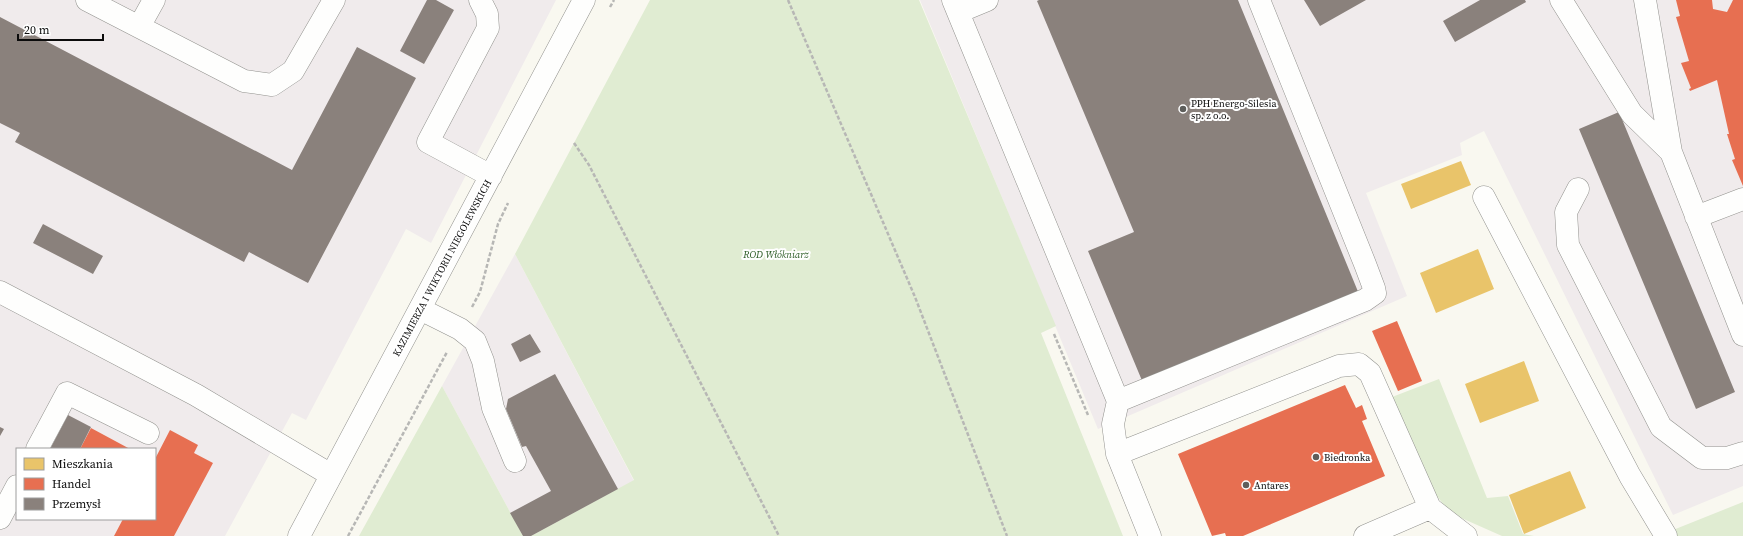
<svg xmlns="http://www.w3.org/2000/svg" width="1743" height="536" font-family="'Source Serif 4',serif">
<rect width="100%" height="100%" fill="#f9f8f0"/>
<!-- industrial -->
<path fill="#f0ebec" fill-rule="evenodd" d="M0,0H556L431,243L406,229L306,420L292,413L225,536H0ZM17,449H155V519H17Z
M920,0H1743V486L1673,515L1484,131L1460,143L1462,155L1366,193L1407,296L1098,429Z
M515,254L634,481L531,536H523L442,386Z"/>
<!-- green -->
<path fill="#e0ecd2" d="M650,0H919L1056,326L1041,333L1123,536H531L634,480L515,254Z
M1439,379L1487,498L1508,496L1523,534L1534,536H1502L1450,513L1430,487L1392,397Z
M442,386L523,536H359Z
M1743,502V536H1658Z"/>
<!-- homes -->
<path fill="#e9c46a" d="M1461,161L1471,185L1411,209L1401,184Z
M1478,249L1494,289L1436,313L1420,273Z
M1524,361L1539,401L1480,423L1465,384Z
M1570,471L1586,508L1524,534L1509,495Z"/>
<!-- shops -->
<path fill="#e76f51" d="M1676,0H1712L1713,9L1727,12L1733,0H1743V186L1732,160L1735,159L1727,134H1729L1717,80L1690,91L1689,89L1691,88L1681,63L1689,61L1676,17L1680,16Z
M1397,321L1422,381L1398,391L1372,331Z
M1345,385L1356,408L1362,405L1367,419L1362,421L1385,476L1243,536H1226L1225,533L1212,536L1178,454Z
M91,428L130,449H80Z
M170,430L198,445L194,453L213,463L174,536H114L123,519H155V459Z"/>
<!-- industry -->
<path fill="#8a817c" d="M427,0H436L454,10L424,64L400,51Z
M1039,0H1238L1359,294L1143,383L1088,251L1134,232L1037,1Z
M1304,0H1366L1320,26Z
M1480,0H1525L1526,2L1455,42L1443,21Z
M0,17L292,170L357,47L416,78L308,283L249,252L244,262L15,142L20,133L0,123Z
M1619,112L1735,392L1696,409L1579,129Z
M43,224L103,256L93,274L33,243Z
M530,334L541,352L520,362L511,344Z
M555,374L618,489L531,536H523L510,513L551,491L526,446L522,447L506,409L508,399Z
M68,415L91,427L80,449H50Z
M0,427L4,429L0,436Z"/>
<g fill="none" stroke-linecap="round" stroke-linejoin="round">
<defs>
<path id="minor" d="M87,0L244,81L272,85L293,71L334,0
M480,0L487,14L488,28L428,142L491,176
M953,0L1118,401L1113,424L1117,454
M1561,0L1632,114L1671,152
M1645,0L1671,152L1743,335
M958,12L987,0
M139,27L154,0
M1578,189L1566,212L1568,245L1661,427L1702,458H1727L1743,453
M1484,197L1630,476L1666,536
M1696,217L1743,199
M0,292L196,395L331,475
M420,309L460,329L475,341L483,361L493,408L515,461
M1118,401L1365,300L1375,293L1374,288L1365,264L1259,0
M37,449L67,393L148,433
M0,518L17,486
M299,536L584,0
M1150,536L1117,454L1339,366L1359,364L1370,373L1430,508
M1365,536L1430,508L1466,536"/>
</defs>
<!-- minor casing -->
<use href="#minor" stroke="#92928e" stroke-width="23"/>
<!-- path -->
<path stroke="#b7b7b5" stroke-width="2.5" stroke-dasharray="4 2" stroke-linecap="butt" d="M788,0L915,297L1007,536
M610,7L614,0
M574,143L589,165L779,536
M472,307L480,292L498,224L508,203
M1054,334L1088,415
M348,536L447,352"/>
<!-- minor -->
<use href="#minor" stroke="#fefefd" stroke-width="22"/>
</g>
<!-- markers -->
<g fill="#5e5e5b" stroke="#fff" stroke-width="1.5">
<circle cx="1183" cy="109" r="4"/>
<circle cx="1316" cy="457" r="4"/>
<circle cx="1246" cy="485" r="4"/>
</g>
<g text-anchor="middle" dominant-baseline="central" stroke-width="4" stroke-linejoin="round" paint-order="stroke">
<!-- poi labels -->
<g font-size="10" fill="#0b0b0b" stroke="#fff" text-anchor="start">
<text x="1191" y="103">PPH Energo-Silesia<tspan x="1191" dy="12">sp. z o.o.</tspan></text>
<text x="1324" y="457">Biedronka</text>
<text x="1254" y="485">Antares</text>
</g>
<!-- park labels -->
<g font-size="10" font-style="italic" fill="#2b5b24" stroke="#fff">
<text x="776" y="254">ROD Włókniarz</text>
</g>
<!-- street labels -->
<g font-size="10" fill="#0b0b0b" stroke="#fff">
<text transform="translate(442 268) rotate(-62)">KAZIMIERZA I WIKTORII NIEGOLEWSKICH</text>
</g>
</g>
<!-- legend -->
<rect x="16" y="448" width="140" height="72" fill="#ffffff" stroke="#9d9d9d"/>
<rect x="24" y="458" width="20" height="12" fill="#e9c46a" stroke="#9d9d9d"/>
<text x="52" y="468" font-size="12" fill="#0b0b0b">Mieszkania</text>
<rect x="24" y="478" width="20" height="12" fill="#e76f51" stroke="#9d9d9d"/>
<text x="52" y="488" font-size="12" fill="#0b0b0b">Handel</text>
<rect x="24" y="498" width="20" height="12" fill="#8a817c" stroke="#9d9d9d"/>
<text x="52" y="508" font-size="12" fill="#0b0b0b">Przemysł</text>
<!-- scale -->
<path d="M18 34v6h85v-6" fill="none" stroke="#0b0b0b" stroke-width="2"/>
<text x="24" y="34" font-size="12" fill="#0b0b0b" stroke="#ffffff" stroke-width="3" paint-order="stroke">20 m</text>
</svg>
